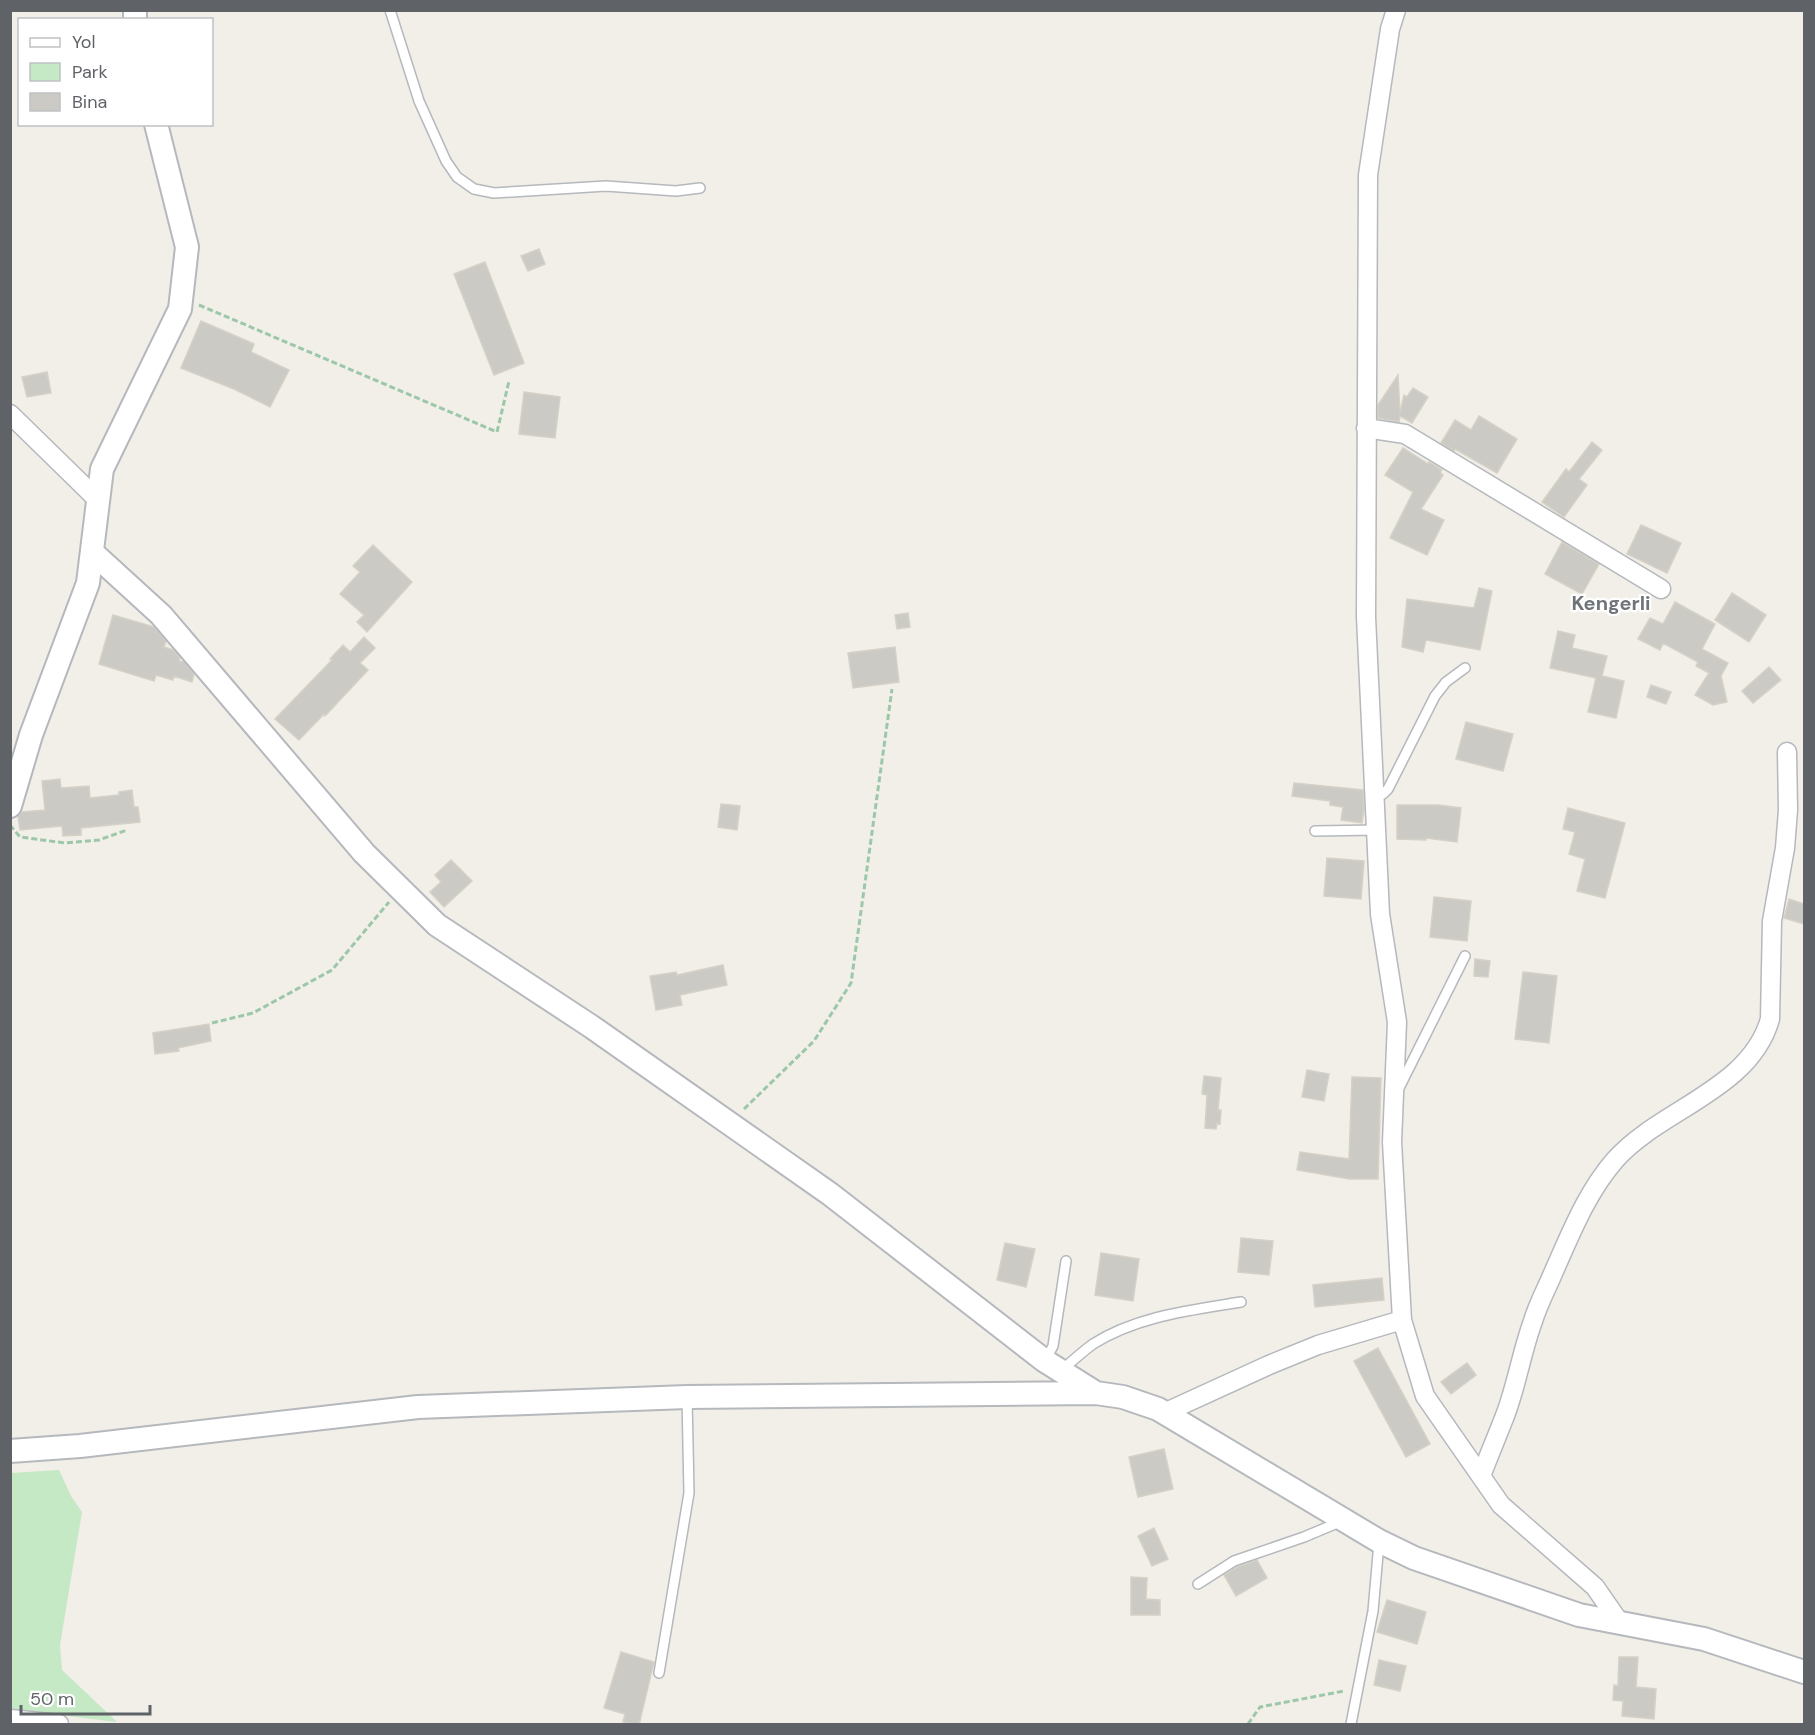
<svg xmlns="http://www.w3.org/2000/svg" width="1815" height="1735" font-family="'DM Sans',sans-serif">
<rect width="100%" height="100%" fill="#f1efe8"/>
<!-- green -->
<path fill="#c5e8c5" d="M59,1470L71,1496L82,1512L60,1645L62,1670L117,1722L11,1709V1473Z"/>
<!-- building -->
<path fill="#cccac5" stroke="#d6d1c6" stroke-width="1.5" d="M539,249L545,264L528,271L521,256Z
M485,262L524,363L494,375L454,274Z
M201,321L254,344L251,352L289,370L270,407L234,389L181,368Z
M47,372L51,393L27,397L22,377Z
M1398,375L1400,413L1404,395L1407,397L1413,388L1428,397L1412,423L1400,416L1399,422L1378,418V405Z
M524,392L560,397L555,438L519,434Z
M1479,416L1517,439L1497,473L1455,449L1454,451L1441,443L1455,420L1471,430Z
M1592,442L1602,450L1579,479L1587,485L1564,517L1542,502L1566,469L1569,472Z
M1403,448L1428,464L1429,462L1442,470L1440,472L1443,475L1421,509L1444,520L1427,555L1390,538L1413,492L1385,475Z
M1641,525L1681,543L1667,573L1627,554Z
M1562,542L1599,564L1582,594L1545,574Z
M373,545L412,582L367,632L357,622L364,615L340,594L360,572L353,566Z
M1479,588L1492,591L1480,650L1426,640L1423,652L1402,647L1407,599L1474,608Z
M1732,593L1766,615L1749,642L1715,620Z
M1675,602L1715,624L1702,649L1728,663L1721,676L1727,702L1713,705L1695,695L1709,673L1696,666L1698,662L1663,643L1660,650L1638,639L1650,618L1663,624Z
M908,613L910,627L897,629L895,615Z
M113,615L154,627L166,641L164,647L173,650L180,658L179,661L184,662L194,674L192,682L174,676L173,680L156,675L154,681L99,664Z
M1558,631L1575,635L1572,648L1607,656L1602,676L1624,681L1616,718L1588,712L1596,678L1550,668Z
M364,637L375,648L360,663L368,670L325,716L324,714L299,740L275,719L332,660L330,659L343,645L350,652Z
M895,647L899,682L853,688L848,653Z
M1769,667L1781,680L1753,703L1742,691Z
M1651,685L1671,692L1666,704L1647,697Z
M1466,722L1513,734L1503,771L1456,759Z
M60,779L61,788L89,786L90,798L119,795V792L132,790L134,807H138L140,822L81,828V835L63,836L62,826L20,830L18,816L22,812L45,810L42,781Z
M1294,783L1363,790L1364,810L1362,823L1341,820L1343,807L1330,805V801L1292,796Z
M721,804L740,806L737,830L718,827Z
M1397,805H1438L1461,808L1457,842L1426,838V840L1397,839Z
M1568,808L1625,823L1605,898L1577,891L1585,859L1569,854L1575,832L1563,829Z
M1327,858L1364,861L1361,899L1324,896Z
M451,860L472,881L444,907L430,892L441,882L435,875Z
M1434,897L1471,901L1467,941L1430,937Z
M1789,899L1804,904V924L1784,918Z
M1475,959L1490,961L1488,977L1474,976Z
M723,965L727,985L680,995L682,1005L656,1010L650,976L676,972L677,975Z
M1523,972L1557,976L1549,1043L1515,1039Z
M209,1024L211,1041L178,1048L179,1051L155,1054L153,1033Z
M1307,1070L1329,1074L1324,1101L1302,1097Z
M1204,1076L1221,1078L1218,1110H1221L1220,1124L1217,1123L1216,1129L1205,1128L1207,1095L1202,1094Z
M1352,1077L1381,1078L1378,1179H1349L1297,1170L1300,1152L1349,1159Z
M1241,1238L1273,1241L1269,1275L1238,1272Z
M1005,1243L1035,1249L1026,1287L997,1280Z
M1101,1253L1139,1259L1133,1301L1095,1295Z
M1382,1278L1384,1300L1315,1307L1313,1285Z
M1378,1348L1430,1444L1406,1457L1354,1361Z
M1467,1363L1476,1375L1451,1394L1441,1382Z
M1164,1449L1173,1489L1138,1497L1129,1457Z
M1154,1528L1168,1559L1152,1566L1138,1536Z
M1257,1560L1267,1578L1236,1596L1224,1575L1237,1567Z
M1131,1577L1147,1578L1146,1599L1160,1600V1615H1131Z
M1387,1600L1426,1612L1417,1644L1377,1632Z
M621,1652L654,1662L639,1725L623,1722L625,1714L604,1708Z
M1619,1657H1638L1636,1687L1656,1689L1654,1719L1622,1716L1623,1701L1613,1700L1614,1685L1618,1686Z
M1379,1660L1406,1666L1400,1691L1374,1685Z"/>
<g fill="none" stroke-linecap="round" stroke-linejoin="round">
<defs>
<path id="service" d="M390,10L419,101L446,161L457,177L474,189L494,193L606,186L676,191L700,188
M1374,796L1383,794L1388,789L1435,696L1446,682L1465,668
M1315,831L1376,830
M1398,1090L1465,956
M1045,1361L1053,1346L1066,1261
M1061,1371C1071,1362 1082,1352 1093,1344C1137,1316 1192,1310 1241,1302
M1198,1584L1234,1561L1304,1537L1342,1521
M659,1673L689,1493L687,1397
M1351,1724L1373,1611L1379,1543"/>
<path id="minor" d="M1396,10L1390,29L1368,175L1366,617L1380,914L1397,1022L1392,1142L1402,1320L1425,1396L1501,1505L1595,1587L1620,1623
M10,414L98,500
M1366,428L1405,434L1661,589
M1164,1413L1269,1365L1318,1345L1402,1320
M1481,1476C1489,1455 1498,1434 1506,1413C1517,1383 1522,1351 1533,1321C1538,1304 1547,1288 1554,1271C1571,1233 1587,1192 1615,1160C1660,1109 1750,1090 1770,1019L1772,921L1785,848L1788,810L1787,752
M10,1719L59,1724"/>
<path id="tertiary" d="M135,20V10
M92,552L161,615L364,853L437,925L592,1027L830,1194L1045,1361L1096,1393
M10,806L31,735L88,583L102,469L180,309L187,247L156,124
M10,1451L80,1446L418,1407L687,1397L1096,1393L1123,1397L1158,1409L1379,1541L1414,1558L1579,1615L1704,1639L1804,1672"/>
</defs>
<!-- service casing -->
<use href="#service" stroke="#b5b8bc" stroke-width="12"/>
<!-- minor casing -->
<use href="#minor" stroke="#b5b8bc" stroke-width="21"/>
<!-- tertiary casing -->
<use href="#tertiary" stroke="#b5b8bc" stroke-width="26"/>
<!-- path -->
<path stroke="#9cc7a9" stroke-width="3" stroke-dasharray="6 3" stroke-linecap="butt" d="M199,305L497,432L509,381
M10,825L20,837L65,843L99,840L127,830
M212,1023L253,1013L332,970L389,902
M744,1109L814,1041L851,983L892,689
M1248,1724L1260,1707L1344,1691"/>
<!-- service -->
<use href="#service" stroke="#fff" stroke-width="9"/>
<!-- minor -->
<use href="#minor" stroke="#fff" stroke-width="18"/>
<!-- tertiary -->
<use href="#tertiary" stroke="#fff" stroke-width="22"/>
</g>
<g text-anchor="middle" dominant-baseline="central" stroke-width="4.5" stroke-linejoin="round" paint-order="stroke">
<!-- neighbourhood labels -->
<g font-size="20" font-weight="bold" fill="#70757a" stroke="#fff">
<text x="1611" y="603">Kengerli</text>
</g>
</g>
<!-- border -->
<rect width="1815" height="1735" fill="none" stroke="#5f6368" stroke-width="24"/>
<!-- legend -->
<rect x="18" y="18" width="195" height="108" fill="#ffffff" stroke="#bfc1c3" stroke-width="1.5"/>
<rect x="30" y="38" width="30" height="9" fill="#ffffff" stroke="#bfc1c3" stroke-width="1.5"/>
<text x="72" y="48" font-size="18" fill="#5f6368">Yol</text>
<rect x="30" y="63" width="30" height="18" fill="#c5e8c5" stroke="#bfc1c3" stroke-width="1.5"/>
<text x="72" y="78" font-size="18" fill="#5f6368">Park</text>
<rect x="30" y="93" width="30" height="18" fill="#cccac5" stroke="#bfc1c3" stroke-width="1.5"/>
<text x="72" y="108" font-size="18" fill="#5f6368">Bina</text>
<!-- scale -->
<path d="M21 1705v9h129v-9" fill="none" stroke="#5f6368" stroke-width="3"/>
<text x="30" y="1705" font-size="18" fill="#5f6368" stroke="#ffffff" stroke-width="4.5" paint-order="stroke">50 m</text>
</svg>
